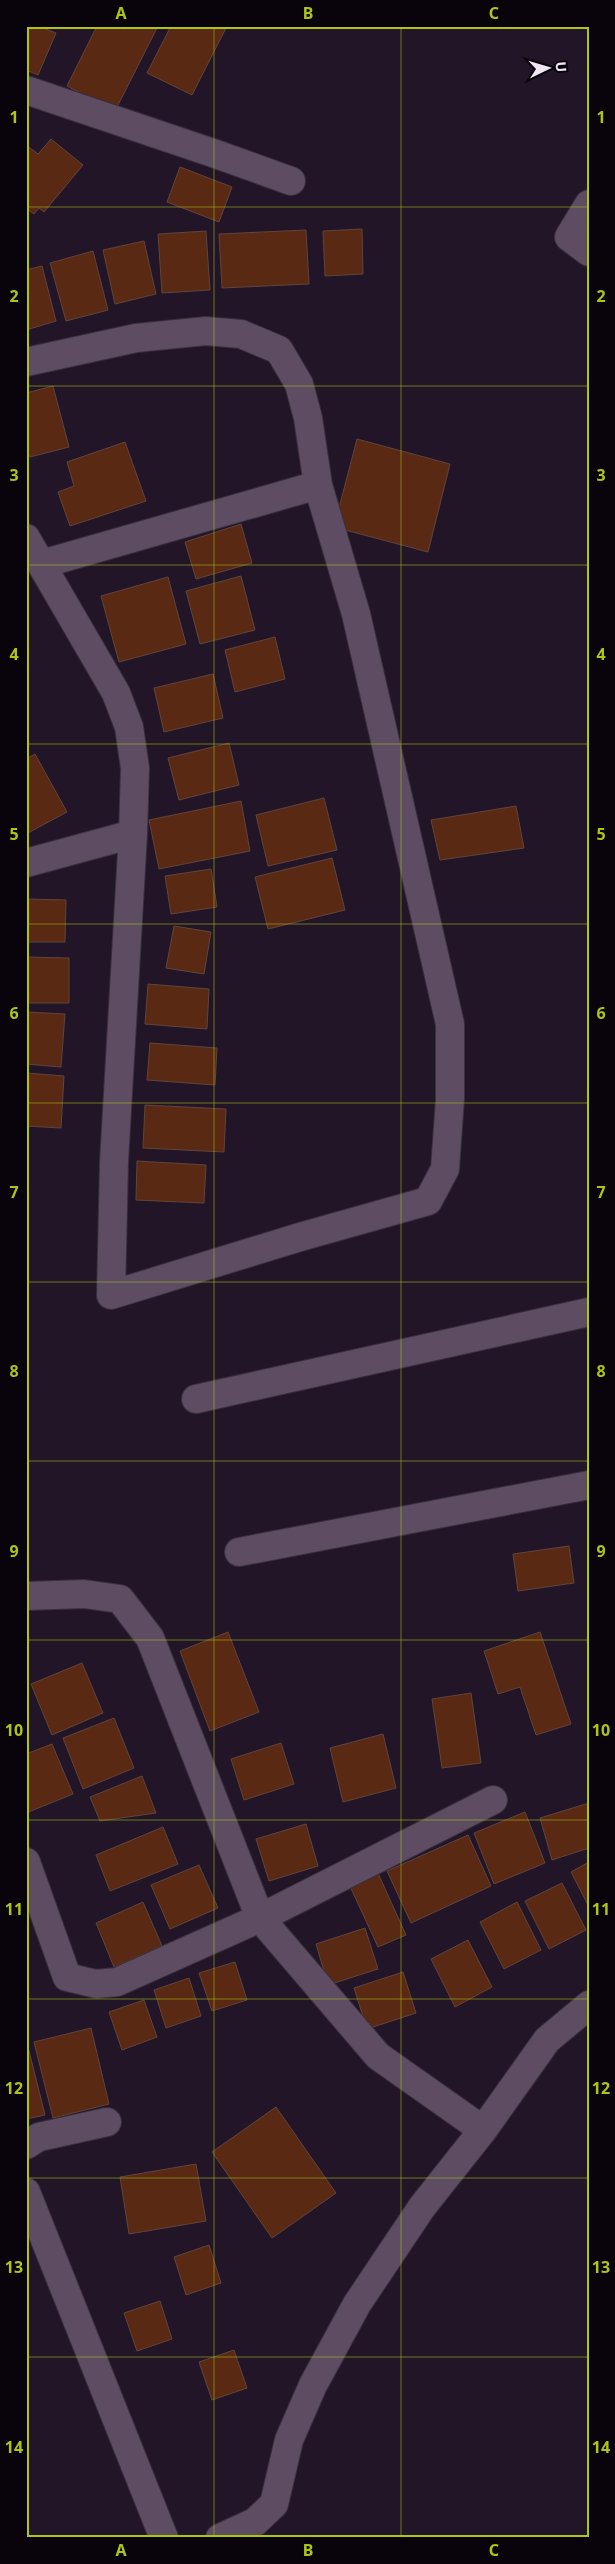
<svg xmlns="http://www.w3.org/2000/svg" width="615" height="2564" font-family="'Noto Sans',sans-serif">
<rect width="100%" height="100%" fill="#231528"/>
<!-- building -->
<path fill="#5a2914" stroke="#60453a" d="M26,26H38L56,33L38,75L26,70Z
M97,26H158L115,111L67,86Z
M171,26H227L192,95L147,73Z
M51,139L83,165L44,212L39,208L34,214L26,208V145L38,154Z
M180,167L232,187L219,222L167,202Z
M362,229L363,274L325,276L323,231Z
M306,230L309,284L222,288L219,234Z
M206,231L210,290L162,293L158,234Z
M144,241L156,294L115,304L103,250Z
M93,251L108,310L66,321L50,263Z
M42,266L56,321L26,330V270Z
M53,386L69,447L30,457L26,449V393Z
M357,439L450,464L428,552L334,527Z
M125,442L146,501L70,526L58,492L74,486L67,462Z
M241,524L252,563L196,579L185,542Z
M241,576L255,630L200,644L186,591Z
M168,577L186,644L119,662L101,596Z
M275,637L285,679L235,692L225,650Z
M213,674L223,718L164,732L154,688Z
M229,743L239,785L179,800L168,758Z
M35,754L67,812L26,834V759Z
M324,798L337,850L268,866L256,815Z
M241,801L250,851L159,869L149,820Z
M516,806L524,848L440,860L431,820Z
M332,858L345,910L268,929L255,877Z
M211,869L217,907L171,914L165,876Z
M26,899L66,900L65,942H26Z
M174,926L211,932L204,974L166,968Z
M26,957L69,958V1003H26Z
M148,984L209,989L207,1029L145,1024Z
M26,1012L65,1014L61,1067L26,1064Z
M150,1043L217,1048L215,1085L147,1080Z
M26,1073L64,1076L61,1128L26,1126Z
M145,1105L226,1109L224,1152L143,1148Z
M137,1161L206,1165L204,1203L136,1200Z
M569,1546L574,1583L518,1591L513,1554Z
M228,1632L259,1712L210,1731L180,1651Z
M540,1632L571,1724L536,1735L520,1687L498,1694L484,1651Z
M82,1663L103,1713L52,1735L31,1684Z
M471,1693L481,1763L442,1768L432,1699Z
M114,1718L134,1768L83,1789L63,1738Z
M383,1734L396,1788L343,1802L330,1748Z
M281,1743L294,1784L244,1800L231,1759Z
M52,1744L73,1794L26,1813V1754Z
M142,1776L156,1813L100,1821L90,1797Z
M589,1803V1848L552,1860L540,1818Z
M525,1812L545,1863L494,1884L474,1833Z
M306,1824L318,1866L269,1881L256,1839Z
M163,1827L178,1864L110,1891L96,1855Z
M468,1835L491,1886L411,1923L387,1871Z
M589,1862V1907L571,1872Z
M199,1865L218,1908L170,1929L151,1885Z
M377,1871L406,1935L378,1947L349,1884Z
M562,1883L586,1930L549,1949L525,1901Z
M143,1902L162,1946L114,1967L96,1923Z
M517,1902L541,1950L504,1969L480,1922Z
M365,1928L378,1969L328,1985L316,1944Z
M468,1940L492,1987L455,2007L431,1959Z
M235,1962L247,2000L212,2011L199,1973Z
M403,1972L416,2013L367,2029L354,1988Z
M189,1978L201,2016L166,2028L154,1990Z
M144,2000L157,2037L122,2050L109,2012Z
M91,2028L109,2104L53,2118L34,2042Z
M26,2039L45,2115L26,2119Z
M276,2107L336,2193L272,2238L212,2152Z
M196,2164L206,2221L129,2234L120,2177Z
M209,2245L221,2283L186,2295L174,2257Z
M160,2301L172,2339L137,2351L124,2313Z
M234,2350L247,2388L212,2400L199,2362Z"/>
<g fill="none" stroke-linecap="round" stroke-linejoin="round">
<defs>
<path id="minor" d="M26,90L213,153L291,181
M589,204L569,237L589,252
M26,362L136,338L206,331L241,334L279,350L299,384L308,418L318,485L356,614L450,1024V1099L445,1169L428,1201L300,1237L111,1295L114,1162L133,834L135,768L129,727L116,693L26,538
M42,564L318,485
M26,863L133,834
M196,1399L589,1312
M239,1552L589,1485
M26,1596L84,1594L120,1599L150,1638L260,1918L378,2056L483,2130
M26,1862L67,1977L96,1984L117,1982L260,1918L493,1800
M26,2145L39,2137L107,2122
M26,2192L164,2538
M220,2538L255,2522L274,2504L289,2440L313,2385L357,2304L422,2207L483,2130L547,2040L589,2005"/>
</defs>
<!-- minor casing -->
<use href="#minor" stroke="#392f3d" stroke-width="30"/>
<!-- minor -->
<use href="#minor" stroke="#5d4c62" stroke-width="28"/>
</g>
<!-- grid -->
<path fill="none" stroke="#abc614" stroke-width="1" stroke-opacity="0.55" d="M214,26V2538M401,26V2538M26,207H589M26,386H589M26,565H589M26,744H589M26,924H589M26,1103H589M26,1282H589M26,1461H589M26,1640H589M26,1820H589M26,1999H589M26,2178H589M26,2357H589"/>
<!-- border -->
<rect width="615" height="2564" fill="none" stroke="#09040b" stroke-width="55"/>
<!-- north arrow -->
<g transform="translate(548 68) rotate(85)" stroke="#09040b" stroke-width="4" paint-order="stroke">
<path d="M0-4L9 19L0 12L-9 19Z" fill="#efe5f3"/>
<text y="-8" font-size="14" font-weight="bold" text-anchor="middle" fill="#efe5f3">U</text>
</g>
<rect x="28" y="28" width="560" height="2508" fill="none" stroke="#abc614" stroke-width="2"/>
<g font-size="16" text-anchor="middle" font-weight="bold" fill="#abc614">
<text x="121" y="19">A</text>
<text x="308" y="19">B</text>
<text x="494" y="19">C</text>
<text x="14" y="123">1</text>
<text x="601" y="123">1</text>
<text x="14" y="302">2</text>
<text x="601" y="302">2</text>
<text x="14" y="481">3</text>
<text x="601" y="481">3</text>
<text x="14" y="660">4</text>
<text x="601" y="660">4</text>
<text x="14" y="840">5</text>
<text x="601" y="840">5</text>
<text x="14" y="1019">6</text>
<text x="601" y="1019">6</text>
<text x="14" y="1198">7</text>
<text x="601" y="1198">7</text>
<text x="14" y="1377">8</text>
<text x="601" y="1377">8</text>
<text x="14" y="1557">9</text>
<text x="601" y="1557">9</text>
<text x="14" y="1736">10</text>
<text x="601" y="1736">10</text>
<text x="14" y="1915">11</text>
<text x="601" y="1915">11</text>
<text x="14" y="2094">12</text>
<text x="601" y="2094">12</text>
<text x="14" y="2273">13</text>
<text x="601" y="2273">13</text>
<text x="14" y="2453">14</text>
<text x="601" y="2453">14</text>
<text x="121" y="2556">A</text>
<text x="308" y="2556">B</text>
<text x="494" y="2556">C</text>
</g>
</svg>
